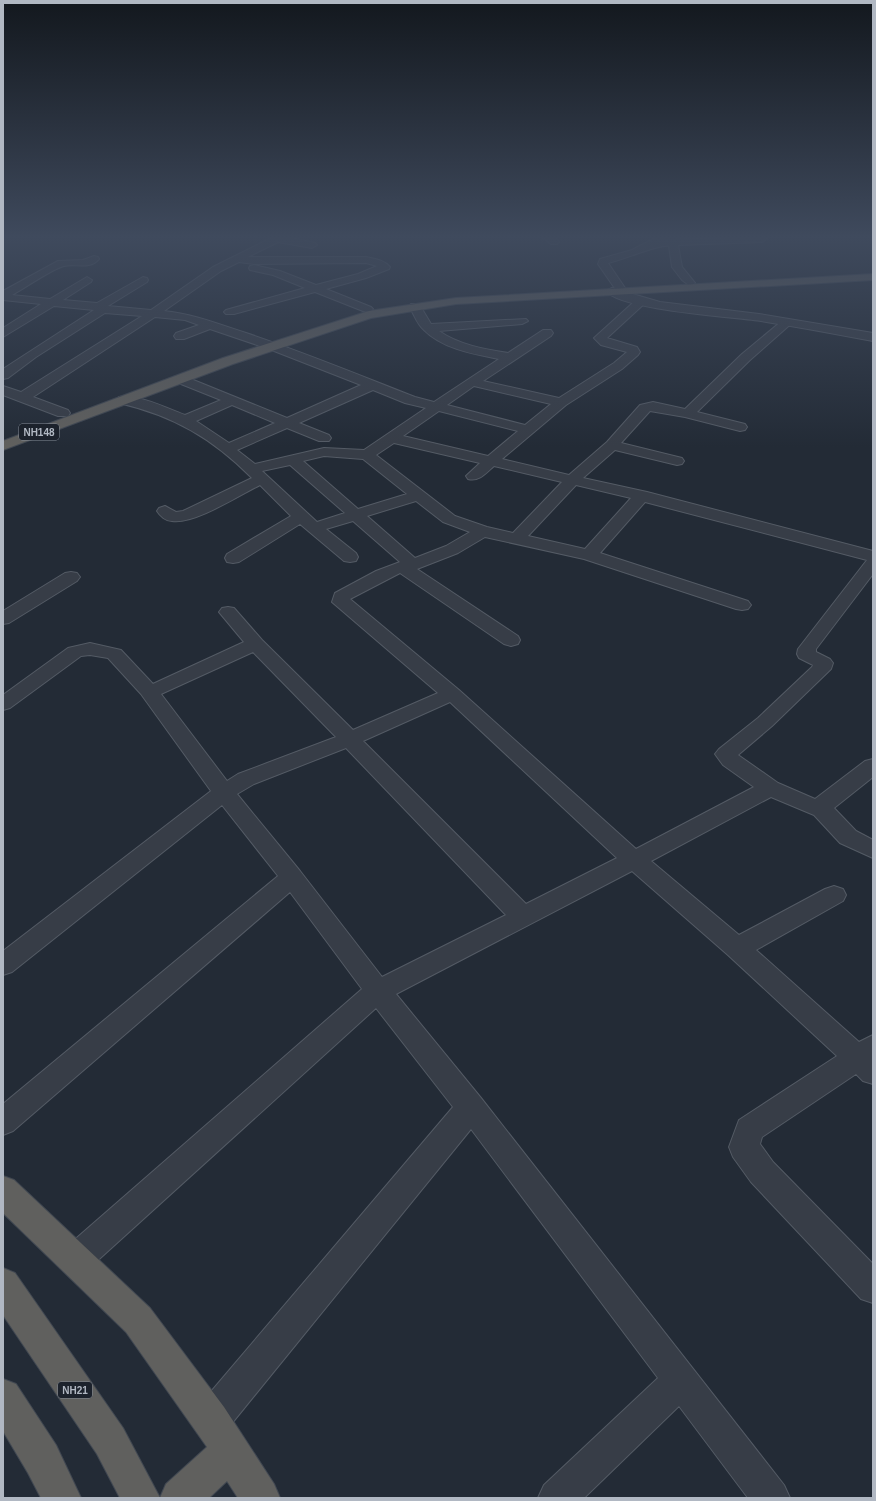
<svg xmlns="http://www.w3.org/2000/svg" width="876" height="1501" font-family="Helvetica,sans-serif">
<rect width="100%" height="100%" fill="#232b36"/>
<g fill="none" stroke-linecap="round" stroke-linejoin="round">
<defs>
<path id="minor" d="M273,237H286L315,243L317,245L312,248L278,242L248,257H366C375,259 384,260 390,267L389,269L366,278L326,289L371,307L373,309L371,311H363L315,292L234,314H226L224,312L226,310L305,288L273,275L250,270L249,268L250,266L254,265L280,271L316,285L358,274L377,266L366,263L254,264L239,262L221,271L164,311C194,314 218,324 246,333C303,352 359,375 415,397L434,402L499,359C474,354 443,349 424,330C417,324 414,314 409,306L411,304H419L431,324L526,319L528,321L522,324L439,331C459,345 484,349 508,353L543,330H551L553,333L551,336L483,381L559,398L614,363L627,352L601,345L594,338L636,300H644L646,302L644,304L607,338L637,347L640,352L638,355L622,369L566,405L502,459L569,475L607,442L640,405L653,402L685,409L742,354L783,320L787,319L793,322L750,360L697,412L745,424L747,427L745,430L740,431L685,417L650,411L621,443L682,458L684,461L682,464L677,465L615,450L583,478L647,492L873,551V574L816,649V652L830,659L833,663L831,669L772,726L738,755L778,783L815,799L865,761L873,759V777L834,808L856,831L873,840V858L840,843L814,815L771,797L651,861L739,935L825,889L834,886L843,889L846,895L843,901L756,950L859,1042L873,1035V1084L863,1081L856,1074L762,1137L760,1144L773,1162L873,1264V1303L861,1299L751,1182L733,1157L729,1147L739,1120L837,1056L728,955L632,871L396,994L481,1098L784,1485L790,1498H748L679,1406L584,1498H538L544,1485L658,1378L471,1129L224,1433L211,1438L198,1433L193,1420L198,1407L453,1107L376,1008L86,1271L75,1276L64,1271L59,1260L64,1249L362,989L290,892L13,1131L3,1135V1104L278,876L222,805L12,972L3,975V951L211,791L141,694L108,658L90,655L81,656L10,708L3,710V695L68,648L90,643L121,650L153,684L155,683L244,642L219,612L222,608L228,607L234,608L262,640L353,730L438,693L332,602L335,593L376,571L400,562L353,521L326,529L356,553L358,557L356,561L350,562L344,561L300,524L239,562L233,563L227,562L225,558L227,554L291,516L260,485C240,495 193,525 172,521C166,521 160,516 157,511L159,508L165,506L176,512L183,511L252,478C212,438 174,416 119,403L117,400L119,397C135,393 169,409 185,415L221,400L176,382L175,379L181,375L287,418L361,385L269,349L210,329L184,339H176L174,336L176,333L199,325L185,320L155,317L33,397L68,410L70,413L68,416H58L3,395V386L21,392L142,316L105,313L36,357L8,378L3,379V369L94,310L54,306L3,337V328L41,304L3,300V291L58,261L83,260L94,256L98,257L99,259C90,270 75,263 64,266C52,269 25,288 12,295L50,299L87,277L92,280L91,282L63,300L97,303L143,277L147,278L148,280L147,282L108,306L151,310L213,267ZM474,386L551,404L525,425L447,405ZM373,390L405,403L426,408L364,450L324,448L255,464L237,450L287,428L319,441H329L331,438L329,435L299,423ZM232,405L275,423L229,443L196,421ZM439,411L518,431L488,456L403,436ZM394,443L480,463L466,476L468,479C479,482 486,473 494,466L562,482L513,533L487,527L455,516L376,455ZM324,456L363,459L407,494L358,509L303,461ZM290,465L345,513L317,522L262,471ZM576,485L631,498L585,549L528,536ZM416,501L443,522L470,532L446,546L415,558L367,516ZM645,502L867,560L798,649L797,654L799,658L813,665L812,667L758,718L719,749L715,754L723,765L754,787L636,849L459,690L350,599L400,573L504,644L511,646L518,644L520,640L518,636L417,569L458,553L485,537L584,559L736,609L742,610L748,609L751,605L748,601L600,553ZM253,652L336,737L238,774L227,781L161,694ZM450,702L617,858L526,904L363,741ZM346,748L506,915L382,977L300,871L237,794L254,784Z
M542,237H554L559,242L557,244H551Z
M657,237H668L666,240L766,237L767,239L762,242L678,245L682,267L695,283L690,286L682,280L672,267L669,246C659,244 623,260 608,263L625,288L620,291L616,290L598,264L600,259L632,250Z
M71,572L77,573L80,577L77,581L9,623L3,624V611L65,573Z"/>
<path id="tertiary" d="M612,288L660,302L759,314L873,333V341C836,334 799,327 761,321C734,317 620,310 606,291Z"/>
<path id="trunk" d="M873,274V280L456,304L371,318L233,364L3,450V441L223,358L369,311L456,298Z
M3,1176L14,1180L150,1308L224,1407L274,1484L280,1498H238L227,1481L209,1498H120L97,1454L3,1315V1268L15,1273L123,1428L160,1498L166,1484L207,1447L126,1332L3,1213Z
M3,1379L16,1384L56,1445L81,1498H41L28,1473L3,1431Z"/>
</defs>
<!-- minor casing -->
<use href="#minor" stroke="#545b65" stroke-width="2"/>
<!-- tertiary casing -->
<use href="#tertiary" stroke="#545b65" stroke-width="2"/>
<!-- trunk casing -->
<use href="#trunk" stroke="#414852" stroke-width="2"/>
<!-- minor -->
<use href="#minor" fill="#373d47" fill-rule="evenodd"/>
<!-- tertiary -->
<use href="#tertiary" fill="#373d47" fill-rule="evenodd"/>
<!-- trunk -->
<use href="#trunk" fill="#60605e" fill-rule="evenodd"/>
</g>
<!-- sky -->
<linearGradient id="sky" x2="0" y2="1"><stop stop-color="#13181e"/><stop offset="0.53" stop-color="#3f4a5d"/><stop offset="1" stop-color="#3f4a5d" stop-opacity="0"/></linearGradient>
<rect width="876" height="447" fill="url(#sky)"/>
<g text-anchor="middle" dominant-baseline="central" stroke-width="3.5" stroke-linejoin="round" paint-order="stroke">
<!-- shield labels -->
<g fill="#1c222c" stroke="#848b96" stroke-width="1">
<rect x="19" y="424" width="40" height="16" rx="3"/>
<rect x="58" y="1382" width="34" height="16" rx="3"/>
</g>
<g font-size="10" font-weight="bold" fill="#b1b8c3">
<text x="39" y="432">NH148</text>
<text x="75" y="1390">NH21</text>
</g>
</g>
<!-- border -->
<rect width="876" height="1501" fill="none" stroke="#b1b8c3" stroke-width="8"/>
</svg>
